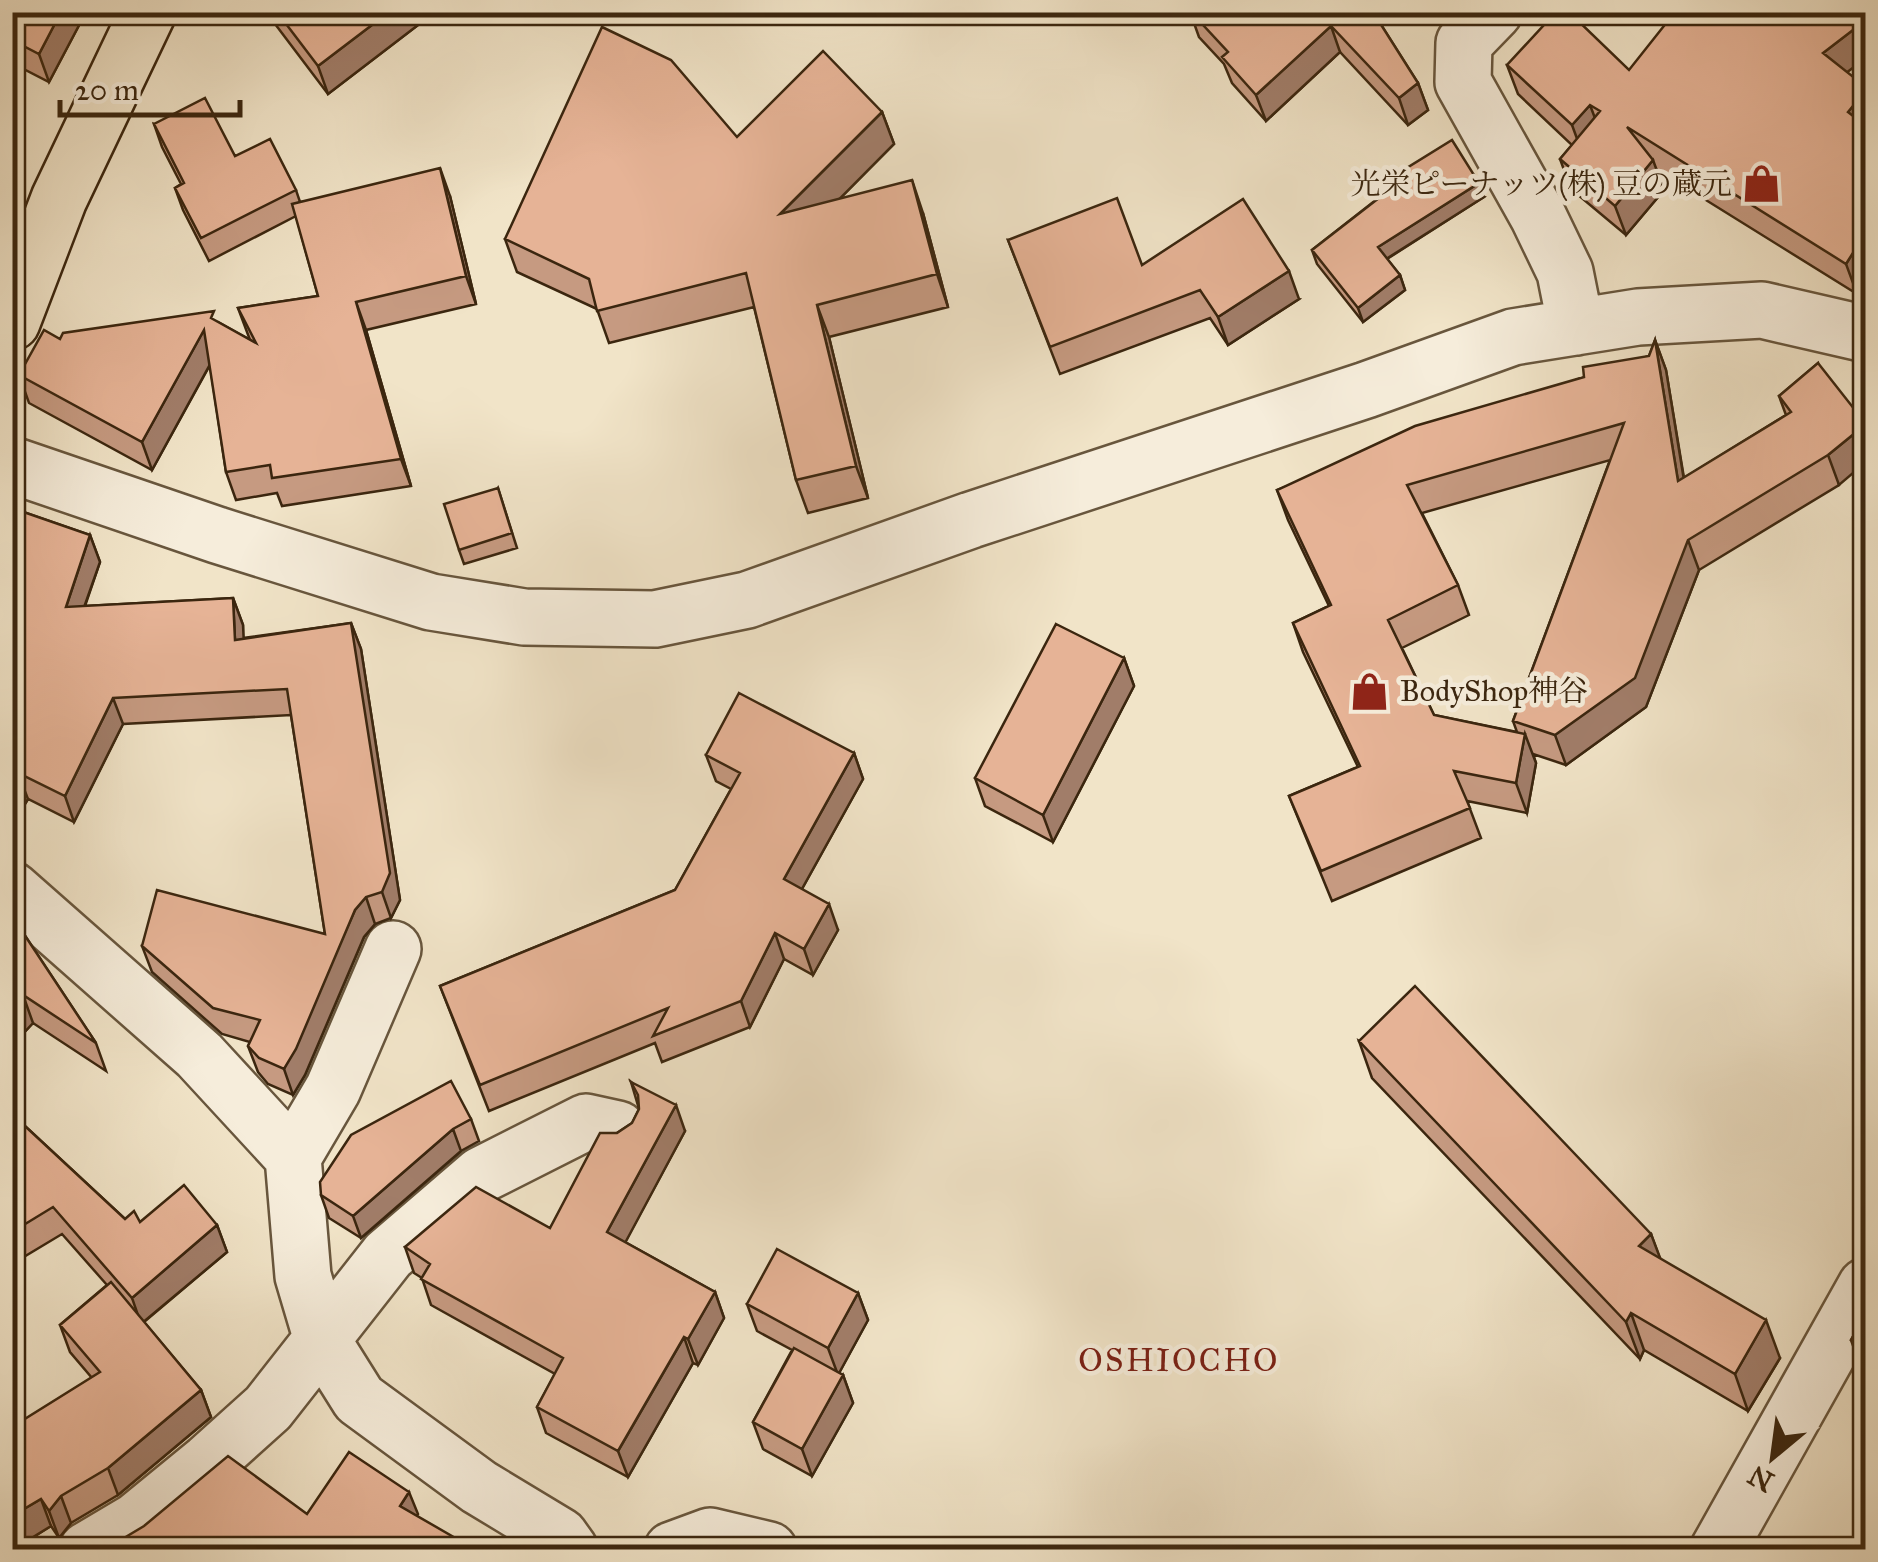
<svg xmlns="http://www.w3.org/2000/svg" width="1878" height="1562" font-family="'IM FELL Great Primer','Noto Serif JP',serif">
<rect width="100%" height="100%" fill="#f1e4c8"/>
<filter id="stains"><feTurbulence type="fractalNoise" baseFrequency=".002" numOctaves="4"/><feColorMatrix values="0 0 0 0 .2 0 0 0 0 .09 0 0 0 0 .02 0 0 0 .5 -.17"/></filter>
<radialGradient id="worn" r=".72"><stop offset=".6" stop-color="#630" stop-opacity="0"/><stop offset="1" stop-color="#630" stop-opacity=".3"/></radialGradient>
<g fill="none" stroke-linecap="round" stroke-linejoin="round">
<defs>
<path id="minor" d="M1494,12L1464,43L1463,82L1538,216L1565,272L1576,327
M12,465L217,535L431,602L524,617L655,619L747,600L971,520L1366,390L1513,337L1638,317L1762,310L1866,334
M12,890L199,1055L293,1157L303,1276L322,1340L359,1399L479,1487L560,1536L570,1550
M293,1157L333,1089L393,949
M87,1550L136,1521L208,1462L268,1408L388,1255L481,1175L586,1122L618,1129
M672,1550L710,1536L769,1550
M1718,1550L1866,1286"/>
<path id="major" d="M12,322L59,199L148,12"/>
</defs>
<!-- minor casing -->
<use href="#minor" stroke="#68563d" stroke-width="60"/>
<!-- major casing -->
<use href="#major" stroke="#3b260f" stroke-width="60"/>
<!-- minor -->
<use href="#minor" stroke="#f6eddb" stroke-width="55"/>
<!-- major -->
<use href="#major" stroke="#f1e4c8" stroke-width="55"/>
</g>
<!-- wall -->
<path fill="#c69a81" stroke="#3b260f" stroke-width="2.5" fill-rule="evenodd" d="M12,12H86L49,82L12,63Z
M266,12H435L328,94Z
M1190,12H1373L1418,83L1428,110L1408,125L1340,52L1266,121L1232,83L1224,64L1199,37Z
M1507,65L1629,70L1847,72L1857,294L1656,169L1664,190L1626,235L1571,189L1560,159L1572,145L1518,94Z
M882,112L894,144L839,199L923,213L948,307L829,337L868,498L808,513L796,480L754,307L609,343L597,309L517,272L505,239Z
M154,124L235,156L296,190L300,202L450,196L476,304L366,330L411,486L282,506L277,493L236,500L226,472L210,365L152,470L29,403L19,375L60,339L218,322L250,340L238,308L318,296L296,216L209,261L183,210L175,188L181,184L162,147Z
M1402,171L1484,197L1387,259L1400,275L1405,290L1363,322L1317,264L1312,250L1404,178Z
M1008,240L1142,265L1299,299L1228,345L1210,318L1060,374Z
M1655,340L1666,370L1684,478L1786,415L1779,396L1818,363L1839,485L1699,570L1646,707L1566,765L1533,754L1536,763L1527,813L1467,801L1481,838L1332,901L1289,796L1358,767L1303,652L1293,623L1329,606L1288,520L1277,490L1584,377L1649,356ZM1610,460L1513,721L1517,732L1434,715L1402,648L1469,615L1458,585L1422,513Z
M498,488L517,548L464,564L459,550Z
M12,508L90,535L100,562L85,606L233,598L243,625V638L351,623L361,649L400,900L391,918L375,924L364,937L305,1075L293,1095L268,1084L258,1072L248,1046L250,1042L222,1034L152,972L142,946L325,934L291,715L123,724L74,822L28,799L12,825Z
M1124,658L1134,686L1053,842L985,806L975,778Z
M854,753L863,779L802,889L838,930L813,975L784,959L750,1027L662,1062L655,1043L489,1111L440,986L675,890L731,789L716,781L706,755Z
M12,916L96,1043L106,1071L33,1023L18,1039L12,1031Z
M1359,1041L1651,1234L1660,1259L1780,1358L1748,1411L1644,1350L1640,1359L1372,1078Z
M631,1082L685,1131L625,1242L715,1292L724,1318L698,1365L693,1363L628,1477L546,1433L537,1407L555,1374L431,1305L422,1278L414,1273L405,1247L550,1228L617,1133L632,1123L639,1109Z
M12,1114L125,1219L140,1222L217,1225L227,1252L144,1322L201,1390L211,1417L118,1495L71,1523L59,1538L51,1526L13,1550L92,1378L70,1352L60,1325L107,1285L62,1234L12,1264Z
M471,1119L479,1141L461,1151L361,1238L329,1218L321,1195Z
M858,1293L868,1320L839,1373L843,1375L853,1403L812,1476L763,1449L753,1422L792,1350L757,1331L747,1304Z
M1866,1313V1368L1860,1365L1851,1340Z"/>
<!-- shaded-wall -->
<path fill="#a17d69" stroke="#3b260f" stroke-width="2.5" d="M61,12H86L49,82L39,54Z
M389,12H435L328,94L318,66Z
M1866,20V58L1834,82L1823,53Z
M1331,26L1340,52L1266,121L1256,95Z
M1418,83L1428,110L1408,125L1399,98Z
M1866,90V133L1848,112Z
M1590,105L1601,134L1583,155L1572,125Z
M882,112L894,144L792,247L780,214Z
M1653,160L1664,190L1626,235L1615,206Z
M440,168L450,196L476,304L466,276Z
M912,180L923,213L948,307L937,274Z
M1479,183L1484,197L1383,261L1378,247Z
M1866,232V280L1857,294L1846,264Z
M1289,271L1299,299L1228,345L1218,317Z
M1400,275L1405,290L1363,322L1358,308Z
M356,302L366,330L411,486L401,459Z
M817,305L829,337L868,498L856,466Z
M204,330L214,357L152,470L142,442Z
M1655,340L1666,370L1689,511L1678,481Z
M1866,424V462L1839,485L1828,455Z
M90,535L100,562L75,633L66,607Z
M1688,540L1699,570L1646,707L1566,765L1555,735Z
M233,598L243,625L245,666L235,640Z
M351,623L361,649L400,900L391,918L382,892Z
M1124,658L1134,686L1053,842L1043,815Z
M113,698L123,724L74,822L65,796Z
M1525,734L1536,763L1527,813L1516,783Z
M854,753L863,779L793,905L784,879Z
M18,773L28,799L12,825V783Z
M366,897L375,924L364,937L305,1075L293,1095L284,1069L355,910Z
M829,904L838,930L813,975L804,949Z
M775,933L784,959L750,1027L741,1001Z
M23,995L33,1023L18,1039L12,1024V1007Z
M676,1105L685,1131L617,1258L607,1232Z
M453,1129L461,1151L361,1238L353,1216Z
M217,1225L227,1252L141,1324L132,1298Z
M1651,1234L1665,1271L1639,1246Z
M715,1292L724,1318L698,1365L688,1339Z
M858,1293L868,1320L838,1375L828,1348Z
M1631,1313L1644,1350L1640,1359L1626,1322Z
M1766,1320L1780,1358L1748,1411L1735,1374Z
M684,1337L693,1363L628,1477L618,1451Z
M843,1375L853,1403L812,1476L802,1449Z
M201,1390L211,1417L118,1495L108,1468Z
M409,1492L418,1514L408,1528L400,1506Z
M61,1496L71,1523L59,1538L49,1511Z
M41,1499L51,1526L12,1550V1516Z"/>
<!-- building -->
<path fill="#e6b396" stroke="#3b260f" stroke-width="2.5" d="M12,12H61L39,54L12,40Z
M277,12H389L318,66Z
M1191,12H1373L1418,83L1399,98L1331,26L1256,95L1222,57L1228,52Z
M1556,12H1569L1629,70L1675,12H1866V20L1823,53L1866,87V90L1848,112L1866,126V232L1846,264L1627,127L1653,160L1615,206L1560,159L1600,111L1590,105L1572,125L1507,65Z
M602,27L671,60L737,137L823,51L882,112L780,214L912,180L937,274L817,305L856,466L796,480L746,273L597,311L589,279L505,239Z
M205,98L235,156L270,139L296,190L201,238L175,188L184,183L154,124Z
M1452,140L1479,183L1378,247L1400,275L1358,308L1312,250L1406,177L1402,171Z
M440,168L466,276L356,302L401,459L272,478L270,465L226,472L204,330L142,442L19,375L44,330L60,339L63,333L214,311L211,318L256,343L238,308L318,296L292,204Z
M1117,198L1142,265L1243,199L1289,271L1218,317L1200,290L1050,347L1008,240Z
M1655,340L1678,481L1791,412L1779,396L1818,363L1866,424L1828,455L1688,540L1635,678L1555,735L1513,721L1624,423L1407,485L1458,585L1388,620L1434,715L1525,734L1516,783L1454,771L1470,808L1321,871L1289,796L1360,766L1293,623L1331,605L1277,490L1415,426L1584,377L1583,367L1649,356Z
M498,488L512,533L459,550L444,504Z
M12,508L90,535L66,607L233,598L235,640L351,623L390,873L382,892L366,897L355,910L296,1049L284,1069L259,1058L248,1046L260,1020L213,1008L142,946L157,890L325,934L287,689L113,698L65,796L18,773L12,783Z
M1056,624L1124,658L1043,815L975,778Z
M739,693L854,753L784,879L829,904L804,949L775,933L741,1001L653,1036L668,1008L480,1085L440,986L675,890L740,773L706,755Z
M12,916L96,1043L23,995L12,1007Z
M1415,986L1651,1234L1639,1246L1766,1320L1735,1374L1631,1313L1626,1322L1359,1041Z
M451,1081L471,1119L453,1129L353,1216L321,1195L320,1182L351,1135Z
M631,1082L676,1105L607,1232L715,1292L688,1339L684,1337L618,1451L537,1407L563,1358L421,1279L430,1264L405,1247L476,1187L550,1228L600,1133H617L632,1123L639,1109L638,1095Z
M12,1114L125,1219L134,1211L140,1222L184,1185L217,1225L132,1298L53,1207L12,1232Z
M777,1249L858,1293L828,1348L747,1304Z
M111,1282L201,1390L108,1468L61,1496L49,1511L41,1499L12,1516V1427L100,1372L60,1325Z
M1866,1313V1348L1851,1340Z
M794,1348L843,1375L802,1449L753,1422Z
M349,1452L409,1492L400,1506L476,1550H104L144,1526L228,1456L307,1514Z
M709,1545L726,1550H694Z"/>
<!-- icons -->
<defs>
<symbol id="shop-bare" viewBox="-9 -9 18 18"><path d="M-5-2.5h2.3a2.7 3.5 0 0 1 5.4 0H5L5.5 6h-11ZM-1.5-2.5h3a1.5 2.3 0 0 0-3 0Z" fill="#8f2418" stroke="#f6eddb" stroke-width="2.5" paint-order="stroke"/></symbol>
</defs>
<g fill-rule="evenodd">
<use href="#shop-bare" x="1734" y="156" width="55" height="55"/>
<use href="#shop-bare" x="1342" y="664" width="55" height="55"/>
</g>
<g text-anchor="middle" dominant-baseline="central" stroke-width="9" stroke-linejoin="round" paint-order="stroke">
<!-- poi labels -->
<g font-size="30" fill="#3b260f" stroke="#f6eddb" text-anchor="end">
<text x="1732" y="184">光栄ピーナッツ(株) 豆の蔵元</text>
<text x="1400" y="691" text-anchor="start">BodyShop神谷</text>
</g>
<!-- neighbourhood labels -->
<g font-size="32" letter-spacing="2.5" fill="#7a1f14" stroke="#f6eddb">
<text x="1179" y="1360">OSHIOCHO</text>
</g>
</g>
<!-- margin -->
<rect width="1878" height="1562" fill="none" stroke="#f1e4c8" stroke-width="50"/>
<rect x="15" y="15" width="1848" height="1532" fill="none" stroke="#3b260f" stroke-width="5"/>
<rect x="25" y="25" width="1828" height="1512" fill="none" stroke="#3b260f" stroke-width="2.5"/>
<!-- north arrow -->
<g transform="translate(1773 1457) rotate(209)" stroke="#f6eddb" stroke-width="8" paint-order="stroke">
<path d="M0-8L18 38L0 25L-18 38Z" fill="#3b260f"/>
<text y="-15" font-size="28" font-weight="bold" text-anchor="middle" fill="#3b260f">N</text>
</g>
<!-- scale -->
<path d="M60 100v15h180v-15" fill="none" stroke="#3b260f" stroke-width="5"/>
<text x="75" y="100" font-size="30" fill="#3b260f" stroke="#f6eddb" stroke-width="8" paint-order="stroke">20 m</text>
<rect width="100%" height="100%" filter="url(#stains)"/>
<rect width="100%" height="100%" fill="url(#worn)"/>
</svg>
